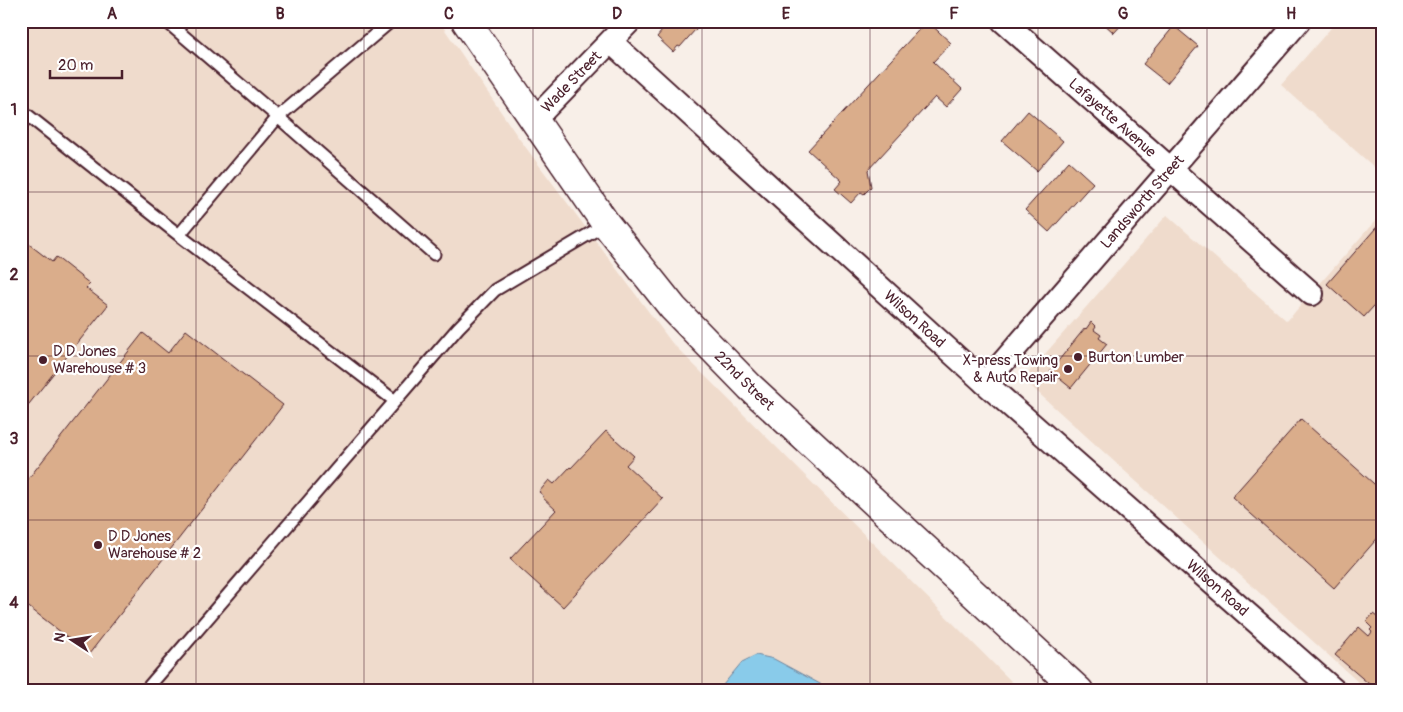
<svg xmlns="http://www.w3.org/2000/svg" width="1403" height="712" font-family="Pangolin,sans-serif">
<rect width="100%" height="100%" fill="#f8efe8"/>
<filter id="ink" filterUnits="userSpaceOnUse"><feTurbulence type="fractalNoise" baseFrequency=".02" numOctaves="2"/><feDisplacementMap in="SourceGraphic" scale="10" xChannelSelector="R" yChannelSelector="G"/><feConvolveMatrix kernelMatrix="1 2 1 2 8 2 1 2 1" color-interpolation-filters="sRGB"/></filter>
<g filter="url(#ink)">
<!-- built -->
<path fill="#efdbcc" d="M24,21H439L518,137L672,343L1021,691H21V25Z
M1337,21H1382V174L1281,85Z
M1382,213V691H1368L1023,379L1167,215L1287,321Z"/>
<!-- water -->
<path fill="#89cbea" stroke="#70869e" d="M756,655L774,659L833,691H718L742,662Z"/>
<!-- building -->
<path fill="#daad8b" stroke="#4a1f2b" d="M670,21H703L680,47L678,46L673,52L657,37Z
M927,21L951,43L933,62L962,89L946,107L935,97L868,170L871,187L864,194L861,192L851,203L835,189L842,181L808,150Z
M1101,21H1125L1114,33Z
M1174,26L1198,46L1167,83L1143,64Z
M1028,111L1063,141L1037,171L1002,141Z
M1069,161L1093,183L1049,232L1025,210Z
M1382,221V297L1364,317L1327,284Z
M21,238L52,262L56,257L90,284L86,288L108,305L21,414Z
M1091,322L1096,327L1094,330L1101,335L1099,338L1107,344L1071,388L1050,371L1085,328L1086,329Z
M186,330L283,405L89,654L21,601V488L143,333L168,353Z
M1301,419L1382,491V533L1334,588L1232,497Z
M606,431L634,456L626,465L663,499L563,607L510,559L556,510L542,497L544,496L539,492L549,480L554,484L570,467L571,468Z
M1373,614L1380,619L1382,617V691H1374L1375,689L1335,655L1359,627L1369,636L1372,632L1370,630L1372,628L1366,622Z"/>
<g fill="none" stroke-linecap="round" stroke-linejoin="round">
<defs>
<path id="service" d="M166,21L278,117L434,254
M391,21L278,117L179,235L395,401
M21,110L179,235
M145,691L458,328L495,290L606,224"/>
<g id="minor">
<path id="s1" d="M1003,21L1312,294"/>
<path id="s2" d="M611,42L985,383L1335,691"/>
<path id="s3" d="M535,119L630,21"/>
<path id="s4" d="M985,383L1299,21"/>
</g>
<g id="primary">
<path id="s5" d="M466,21L606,224L673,308L750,387L1079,691"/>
</g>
</defs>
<!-- service casing -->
<use href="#service" stroke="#4a1f2b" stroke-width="15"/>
<!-- minor casing -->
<use href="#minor" stroke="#4a1f2b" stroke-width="26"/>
<!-- primary casing -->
<use href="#primary" stroke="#4a1f2b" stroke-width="31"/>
<!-- service -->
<use href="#service" stroke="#fff" stroke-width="11"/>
<!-- minor -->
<use href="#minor" stroke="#fff" stroke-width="22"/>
<!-- primary -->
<use href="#primary" stroke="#fff" stroke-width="28"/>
</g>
</g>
<!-- grid -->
<path fill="none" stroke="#4a1f2b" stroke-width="1" stroke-opacity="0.55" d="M196,21V691M364,21V691M533,21V691M702,21V691M870,21V691M1038,21V691M1207,21V691M21,192H1382M21,356H1382M21,520H1382"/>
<!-- markers -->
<g fill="#4a1f2b" stroke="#fff" stroke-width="2">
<circle cx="1078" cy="357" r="5"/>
<circle cx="43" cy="360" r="5"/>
<circle cx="1068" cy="369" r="5"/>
<circle cx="98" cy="545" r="5"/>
</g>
<g text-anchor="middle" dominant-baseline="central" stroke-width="4.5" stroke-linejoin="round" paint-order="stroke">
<!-- street labels -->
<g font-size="15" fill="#4a1f2b" stroke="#fff">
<text stroke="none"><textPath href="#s3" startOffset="52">Wade Street</textPath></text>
<text stroke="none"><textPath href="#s1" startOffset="146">Lafayette Avenue</textPath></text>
<text stroke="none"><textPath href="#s4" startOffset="240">Landsworth Street</textPath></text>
<text stroke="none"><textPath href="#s2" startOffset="411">Wilson Road</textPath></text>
<text stroke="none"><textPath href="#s5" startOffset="456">22nd Street</textPath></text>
<text stroke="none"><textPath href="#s2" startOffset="816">Wilson Road</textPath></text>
</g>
<!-- poi labels -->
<g font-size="15" fill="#4a1f2b" stroke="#fff" text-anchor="start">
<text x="53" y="351">D D Jones<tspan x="53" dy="17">Warehouse # 3</tspan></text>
<text x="1088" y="357">Burton Lumber</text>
<text x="1058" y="360" text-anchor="end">X-press Towing<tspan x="1058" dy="17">&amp; Auto Repair</tspan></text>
<text x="108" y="536">D D Jones<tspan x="108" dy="17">Warehouse # 2</tspan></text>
</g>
</g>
<!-- margin -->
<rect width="1403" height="712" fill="none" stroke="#fff" stroke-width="55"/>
<!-- north arrow -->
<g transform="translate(72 640) rotate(282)" stroke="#ffffff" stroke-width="4" paint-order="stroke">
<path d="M0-4L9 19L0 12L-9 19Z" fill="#4a1f2b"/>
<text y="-8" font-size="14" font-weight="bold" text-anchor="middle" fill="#4a1f2b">N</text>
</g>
<!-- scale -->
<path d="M50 70v8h72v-8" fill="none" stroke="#4a1f2b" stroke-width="2.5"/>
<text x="58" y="70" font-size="15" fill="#4a1f2b" stroke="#ffffff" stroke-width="4" paint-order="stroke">20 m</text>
<rect x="28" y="28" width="1348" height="656" fill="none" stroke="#4a1f2b" stroke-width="2"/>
<g font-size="16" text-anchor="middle" font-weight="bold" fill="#4a1f2b">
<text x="112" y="19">A</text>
<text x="280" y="19">B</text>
<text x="449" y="19">C</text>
<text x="617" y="19">D</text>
<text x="786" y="19">E</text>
<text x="954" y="19">F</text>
<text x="1123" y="19">G</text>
<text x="1291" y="19">H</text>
<text x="14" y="115">1</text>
<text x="14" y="280">2</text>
<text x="14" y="444">3</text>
<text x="14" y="608">4</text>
</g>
</svg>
